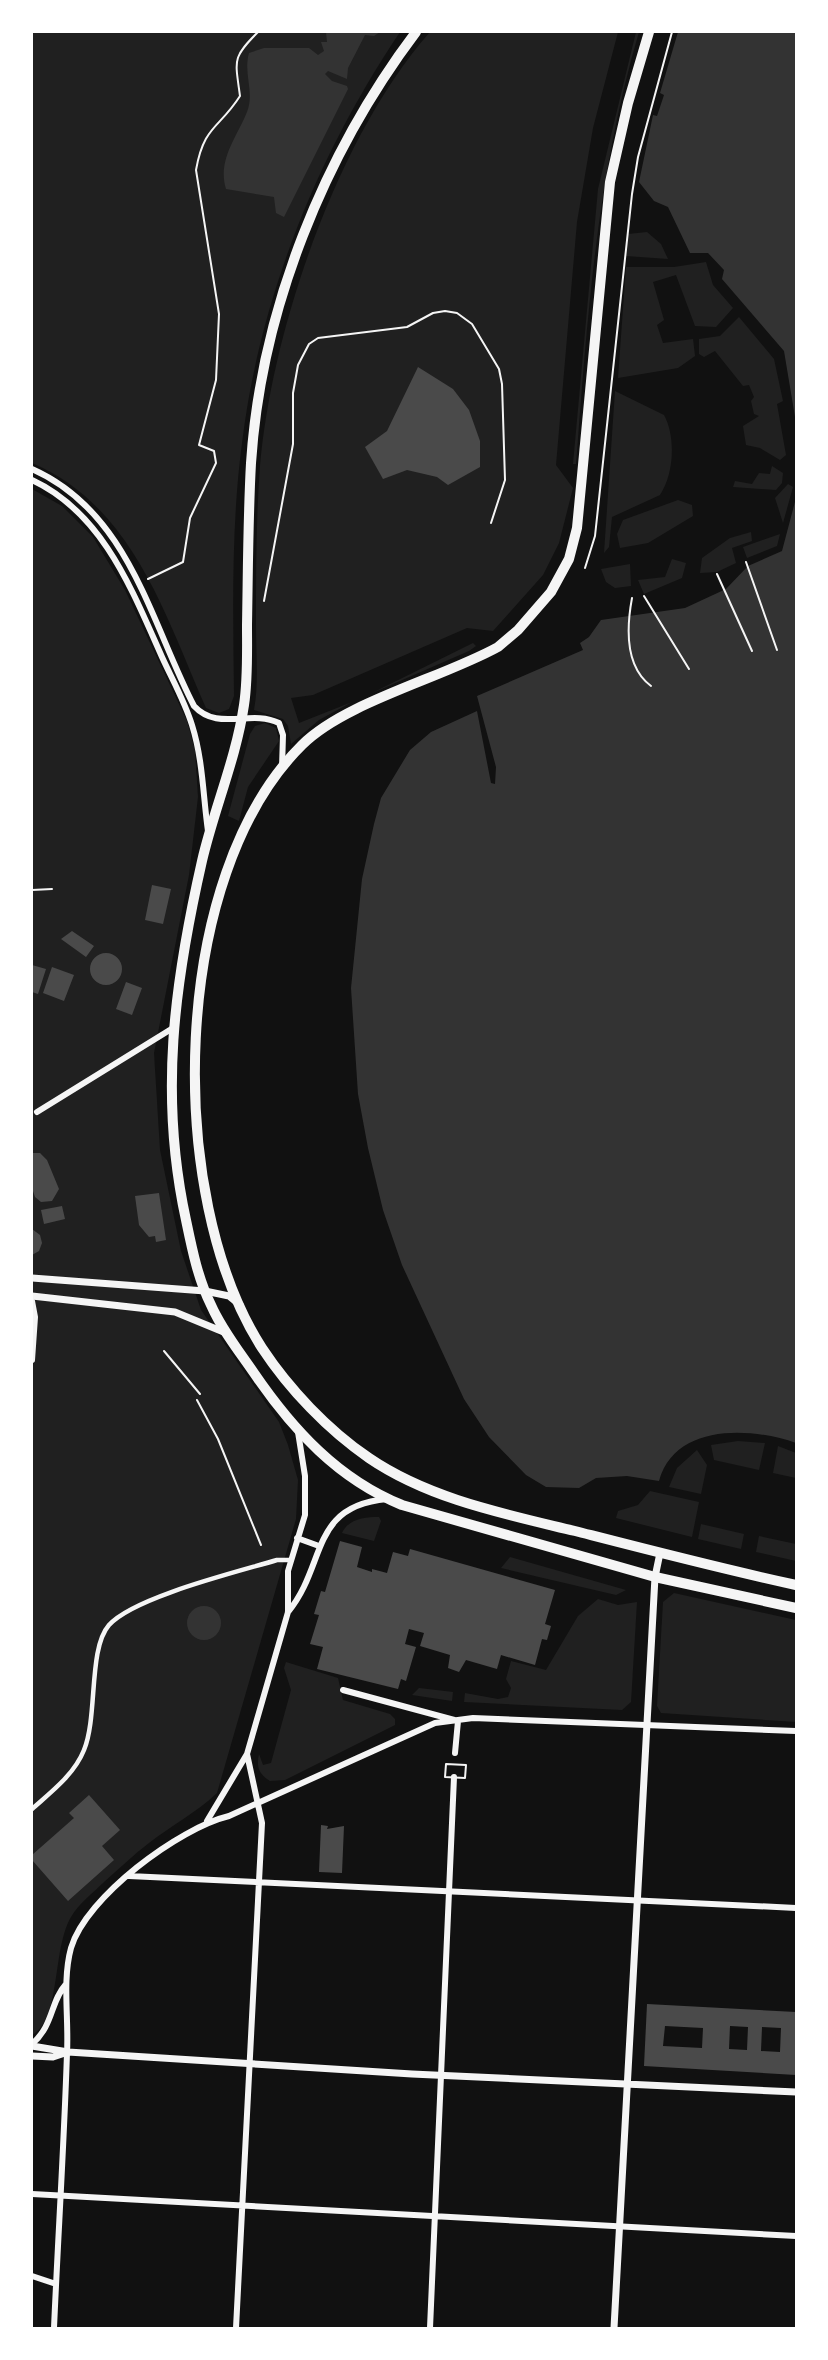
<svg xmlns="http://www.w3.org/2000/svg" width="828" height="2360" font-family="Poppins,sans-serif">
<rect width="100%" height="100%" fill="#111"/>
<!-- green -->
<path fill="#202020" d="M32,32H400C318,154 260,296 242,443C231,526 233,612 234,696L229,709L219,713L206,708C165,615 133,506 32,463Z
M430,32H618L593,128L577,222L556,465L573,488L559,543L543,575L493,631L467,628L313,695L291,698L299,723L352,702L319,720L291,744L288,726L283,719L254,710C259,683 256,653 256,625C256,573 256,519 260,466C272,328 338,136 430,32Z
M636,32H639C598,171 588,308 577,452L576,464H573L598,189Z
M647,232L661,244L668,259L626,256L628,234Z
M706,262L713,285L733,308L716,327L695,326L676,275L653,282L664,320L657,325L663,343L693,339L695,356L678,368L618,378L626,267H674Z
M739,317L774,359L783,401L777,404L786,455L780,460L760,448L746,445L743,426L759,416L754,414L751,401L754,397L749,385L743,386L715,351L704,357L699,354V339L720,336Z
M615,391L664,415C676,437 674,474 660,495L612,517L609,547L604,553Z
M772,466L783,473L782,483L776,490L733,487L735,481L752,484L759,473L770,474Z
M788,484L793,487L783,523L775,498Z
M32,489L62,506L93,537L125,590L187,721L195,750L198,797L189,875L154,1053L160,1150L181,1251L201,1310L279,1422L288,1445L298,1480L296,1519L217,1793C196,1813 172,1825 149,1843C133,1855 119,1869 104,1882C93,1893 79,1903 71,1917C52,1949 61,2020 32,2035Z
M678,500L692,505L693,516L648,543L620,548L617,534L623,520Z
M751,532L752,541L732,548L736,563L717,572L700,573L702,558L730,538Z
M780,534L777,546L747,558L743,547Z
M672,559L686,563L682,578L644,594L638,580L665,577Z
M630,564L631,586L615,588L606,582L601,569Z
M473,643L476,646L469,651L370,694Z
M265,723L276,728L279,741L248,787L239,821L228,816L250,734L255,726Z
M738,1441L765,1443L759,1470L714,1460L711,1445Z
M778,1446L796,1453V1478L773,1473Z
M697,1450L707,1465L701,1494L669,1487L677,1468Z
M650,1491L699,1502L692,1537L616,1518L618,1511L638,1505Z
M379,1517L381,1521L374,1541L342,1533C348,1519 365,1517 379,1517Z
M701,1524L744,1534L741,1549L698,1539Z
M759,1536L796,1544V1561L756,1552Z
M510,1557L626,1590L616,1595L501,1568Z
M674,1593L796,1620V1722L661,1713L657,1706L663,1602Z
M598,1599L618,1605L637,1602L631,1702L622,1710L464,1702L465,1693L498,1699L508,1697L511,1688L506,1679L511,1661L546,1670L578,1616Z
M286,1662L338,1678L343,1700L390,1714L395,1719V1725L285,1780L270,1781C259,1774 256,1767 259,1754L263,1765L271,1763L291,1690L284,1668Z
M419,1688L453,1692L452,1701L412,1695Z"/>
<!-- water -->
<path fill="#333" d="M326,32H380L374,36L365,35L348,68L347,79L328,71L325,74L332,81L347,86L348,89L284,217L276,213L274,197L226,189C217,160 237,137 247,112C255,92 243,74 249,53L264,48H309L318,55L324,51L321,42H327Z
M678,32H796V423L784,351L722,279L724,270L708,253H690L668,207L654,201L639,182L653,115L657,116L664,95L660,93Z
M796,498V1443C751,1427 675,1423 659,1481L627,1476L596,1478L579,1488L546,1487L526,1475L489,1437L464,1399L402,1265L383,1210L368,1148L358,1094L351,988L362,879L374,824L381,798L410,750L431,732L477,711L491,783L495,784L496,767L477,696L583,650L580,643L589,637L601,620L685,608L726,589L748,566L782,551Z
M187 1623a17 17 0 1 1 34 0a17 17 0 1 1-34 0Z"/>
<!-- building -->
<path fill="#4a4a4a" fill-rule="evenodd" d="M418,367L453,389L469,410L480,441V467L448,485L437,477L407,470L383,479L365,447L387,431Z
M152,885L171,889L163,924L145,920Z
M72,931L94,946L86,957L61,939Z
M90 969a16 16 0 1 1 32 0a16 16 0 1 1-32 0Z
M32,965L46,969L38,994L32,992Z
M52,967L74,975L64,1001L43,993Z
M126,982L142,988L132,1015L116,1009Z
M32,1153H40L47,1160L59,1189L52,1201L41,1202L35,1197L32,1188Z
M159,1193L166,1240L156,1242L155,1236L149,1237L139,1225L135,1196Z
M62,1206L65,1219L44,1224L41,1210Z
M32,1229L40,1235L42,1243L39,1251L32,1255Z
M340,1541L362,1547L357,1567L372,1572V1569L387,1573L393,1552L408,1556L410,1549L555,1590L545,1624L551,1626L547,1640L542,1639L535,1665L501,1655L497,1669L466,1660L459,1672L448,1668L450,1655L420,1646L424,1633L409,1629L405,1644L416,1647L406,1681L401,1679L398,1689L317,1669L323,1647L310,1644L319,1615L314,1614L321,1591L325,1592Z
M89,1795L120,1830L102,1846L114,1860L68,1901L32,1860V1855L74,1818L69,1813Z
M321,1825L328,1826L327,1829L344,1826L342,1873L319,1872Z
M647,2004L796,2012V2075L644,2066ZM665,2026L703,2028L702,2048L663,2046ZM730,2026L748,2027L747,2050L729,2049ZM762,2027L781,2028L780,2052L761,2051Z"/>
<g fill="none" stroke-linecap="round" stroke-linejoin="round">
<!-- path -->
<path stroke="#f5f5f5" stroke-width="2" d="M746,562L777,650
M585,568L595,536L632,194L638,157L672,32
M717,574L752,651
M148,579L183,562L190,518L216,463L214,451L199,445L216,380L219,314L196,170C204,125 219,129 240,96C235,59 232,58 258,32
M644,596L689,669
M632,598C627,625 624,666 651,686
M264,601L293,444V393L298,365L309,344L318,338L407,327L433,313L445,311L457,313L472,324L499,369L502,384L505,480L491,523
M32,890L52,889
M164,1351L200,1394
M197,1400L218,1439L261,1545
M446,1764L466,1765L465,1778L445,1777Z"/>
<!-- pedestrian -->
<path stroke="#f5f5f5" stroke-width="4.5" d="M32,1809C51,1792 74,1775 84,1750C98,1716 88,1649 109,1625C134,1597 237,1572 277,1560H290"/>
<!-- minor -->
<path stroke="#f5f5f5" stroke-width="6" d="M32,469C129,512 150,621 194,706C218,732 250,709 279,723L283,735L282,768
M32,480C103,513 132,590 162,657C172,679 185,702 192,725C203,760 203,796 208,831
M37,1112L173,1028
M32,1301L35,1317L32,1360
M297,1538L319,1546
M288,1612C327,1565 309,1506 387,1499
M343,1690L458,1721L455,1753
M207,1821L247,1754
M129,1876L796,1908
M32,2044C54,2025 50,2002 66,1984
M32,2194L796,2236
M32,2276L56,2284
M54,2328C58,2237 64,2145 67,2053C69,2019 62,1981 71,1948C86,1897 179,1828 229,1816L435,1723L473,1718L796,1731
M236,2328L262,1823L247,1754L288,1612V1571L305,1515V1476L298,1432
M430,2328L454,1777"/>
<!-- tertiary -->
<path stroke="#f5f5f5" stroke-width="7" d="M32,1278L205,1291L229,1296L240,1305
M32,1296L175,1312L226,1333
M32,2046L68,2052L412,2074L796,2092
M32,2056L53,2057L68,2052
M614,2328L655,1577L660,1553"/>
<!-- primary -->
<path stroke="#f5f5f5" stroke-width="10" d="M416,32C324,154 261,310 251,463C248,517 248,571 247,625C247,651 248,679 244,705C236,759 214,809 202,861C174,984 159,1096 186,1220C192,1249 198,1279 211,1305C222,1330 239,1351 254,1373C293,1430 338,1479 402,1505L655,1577L796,1608
M649,32L628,103L610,182L577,528L569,559L551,592L518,630L498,647C442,678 345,702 302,745C170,875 164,1196 262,1348C289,1389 328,1430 369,1458C429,1499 505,1514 575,1531C649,1550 722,1569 796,1585"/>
</g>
<!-- border -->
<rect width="828" height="2360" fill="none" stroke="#ffffff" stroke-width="66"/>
</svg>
